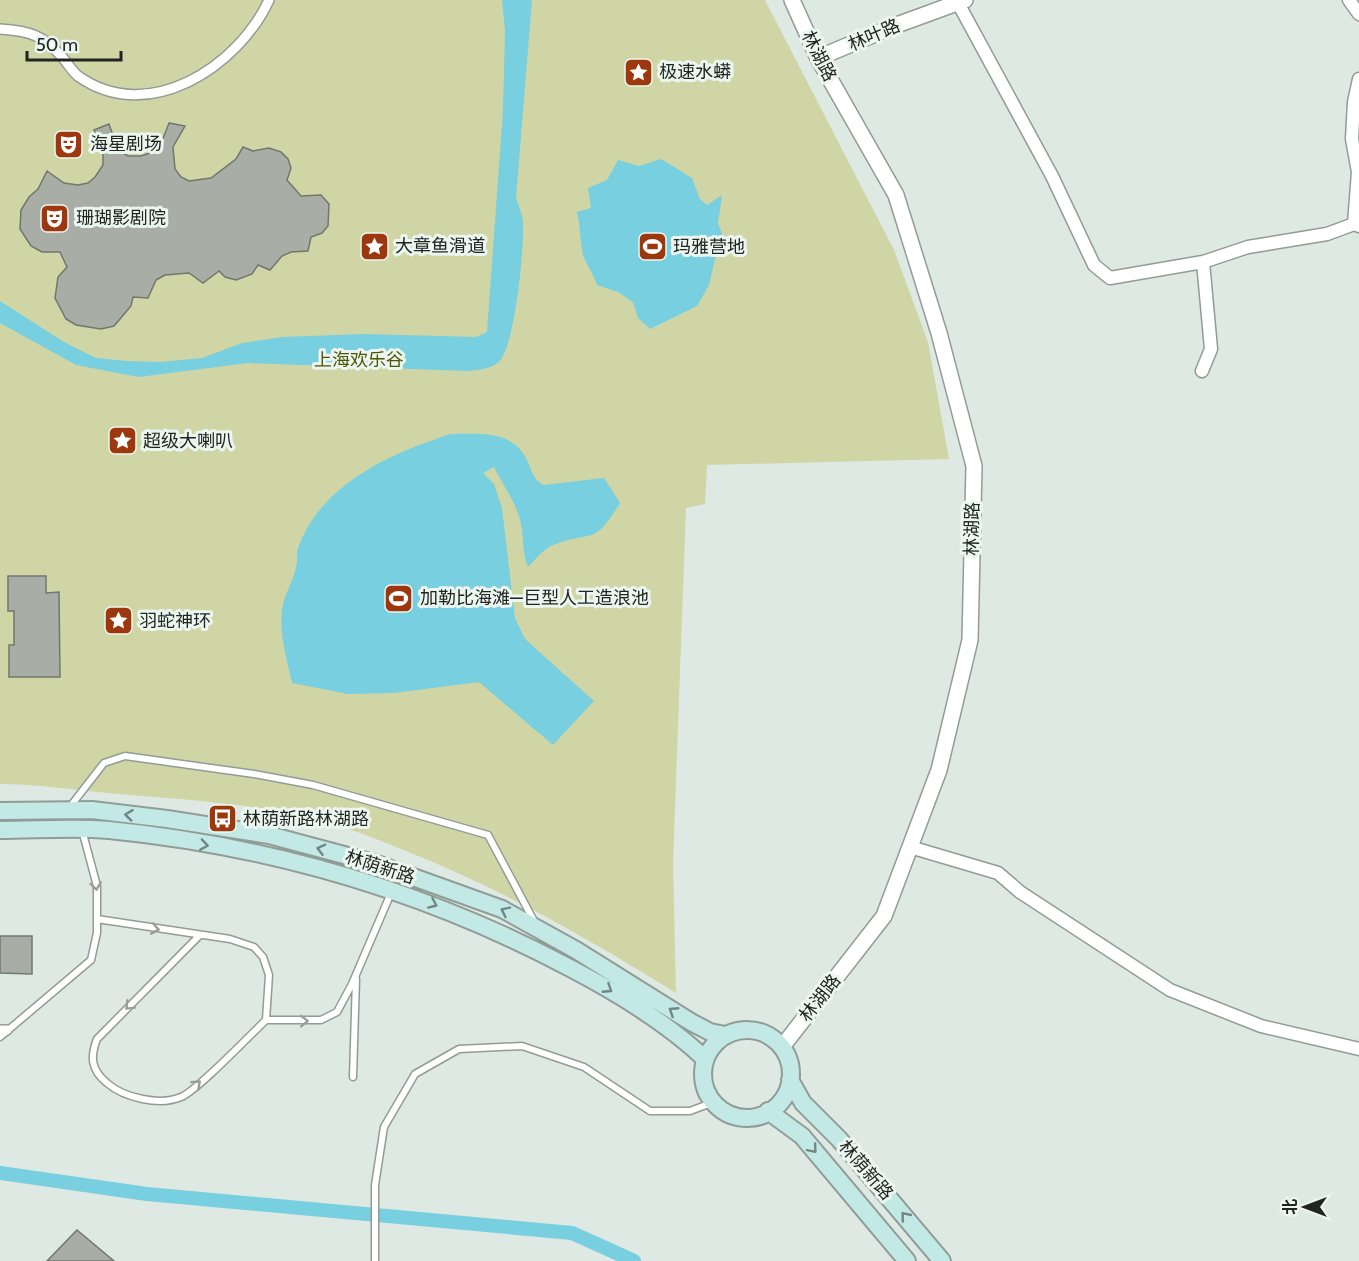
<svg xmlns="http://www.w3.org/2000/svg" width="1359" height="1261" font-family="Cabin,'Noto Sans SC',sans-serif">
<rect width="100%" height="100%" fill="#dee9e3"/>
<!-- green -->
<path fill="#d0d5a5" d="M0,0H765L894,250L928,342L949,459L707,465L705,504L686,508L673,863L676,993C587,938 504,890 406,851C372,837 336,823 299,815C236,802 172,799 109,793C72,790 37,784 0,784Z"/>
<!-- water -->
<path fill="#77cfdf" d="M502,0H532L516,198C519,206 523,216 523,225C524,249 515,346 499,362C491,369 478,370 468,371L248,363L139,377L76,365L0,323V301L64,342L96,358L127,361L160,362L202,358L242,343L282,337L364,334L476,337L487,332L503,111L505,31Z
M661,159L692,178L700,199L707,205L722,195L718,223L725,242L715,259L709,285L697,306L650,329L638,318L633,302L618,292L597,285C594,274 583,260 582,250C580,237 580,225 577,212L591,208L588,188L607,180L618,160L639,166Z
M451,434C480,434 511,430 526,458C532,469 531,477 543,485L604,478L620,503C592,548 595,529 553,545C544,548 535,560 528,567C522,552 524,539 521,524C517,504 503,485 494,467L483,473L494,484L502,508L515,618L525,639L594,701L553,745L479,682L394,693L348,694L292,683C287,660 279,634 282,610C284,594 293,582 296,567C298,561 296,554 298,548C321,484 391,453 451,434Z"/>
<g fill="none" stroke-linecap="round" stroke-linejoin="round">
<!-- canal -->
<path stroke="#77cfdf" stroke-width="14" d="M0,1173L147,1194L572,1233L634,1261"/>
</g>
<!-- building -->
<path fill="#a8aea6" stroke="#71776f" stroke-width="1.5" d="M169,123L185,126L173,147L175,169L181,177L189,181L211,178L236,159L243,147L253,151L269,148L281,152L288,159L291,168L287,180L301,196L321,195L329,204L328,226L322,233L311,237L308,251L291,252L282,256L270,270L258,265L252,274L236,280L225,277L219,271L203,283L189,273L165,275L156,280L148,298L133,297L131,306L114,326L101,329L76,325L66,319L55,298L58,277L67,267L60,252H42L31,246L20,229L21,210L29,197L38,189L47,171L64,183L78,185L88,183L95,177L103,165V153L94,130L109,124L118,150L128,156H141L153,152L162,141Z
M8,576H46V593L59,592L60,677H9V645H14V611H8Z
M0,936H32V974L0,973Z
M77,1230L114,1261H47Z"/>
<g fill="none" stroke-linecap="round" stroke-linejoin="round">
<defs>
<path id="service" d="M69,808L104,763L125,756L254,774L313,785L488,835L535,923
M97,919L230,939L254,947L263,957L269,975L266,1020H321L337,1012L352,984L391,893
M200,935L97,1039C90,1057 91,1070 107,1083C124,1098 160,1106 181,1097C197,1091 250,1035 266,1020
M0,1037L91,960L97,933V886L82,830
M353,1077L356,979
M375,1261V1185L384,1127L415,1074L459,1049L522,1046L584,1067L650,1111H690L714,1102"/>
<path id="pedestrian" d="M0,29C30,31 43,35 63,58C68,64 72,71 78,76C148,126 238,67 269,0
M0,1030H7"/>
<path id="minor" d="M1349,0L1359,14
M958,3L1052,176L1094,265L1110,278L1203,262L1248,247L1327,234L1354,224L1359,226
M1354,224L1358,172L1352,139L1354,102L1359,79
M1202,371L1211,349L1203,262
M910,847L998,873L1020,892L1170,990L1261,1026L1359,1049"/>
<path id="tertiary" d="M818,58L894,26L965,0
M782,1047L884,916L939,770L970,640L974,466L939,333L896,195L818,58L792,0"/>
<path id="secondary" d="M0,811L92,810L167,819L269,835L374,863L502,909L576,950L691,1022L710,1032L725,1035
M0,830C36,830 73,827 109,830C270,846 427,892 570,968C618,993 666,1022 705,1059
M703 1074a44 44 0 1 1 88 0a44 44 0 1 1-88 0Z
M790,1080L803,1103L839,1139L942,1261
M768,1111L802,1136L907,1261"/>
</defs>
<!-- service casing -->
<use href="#service" stroke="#929c97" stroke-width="9"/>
<!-- pedestrian casing -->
<use href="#pedestrian" stroke="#929c97" stroke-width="12"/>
<!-- minor casing -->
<use href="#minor" stroke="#929c97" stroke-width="15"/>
<!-- tertiary casing -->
<use href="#tertiary" stroke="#929c97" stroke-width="18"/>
<!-- secondary casing -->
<use href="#secondary" stroke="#929c97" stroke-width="20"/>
<!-- service -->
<use href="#service" stroke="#fff" stroke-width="6"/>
<!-- pedestrian -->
<use href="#pedestrian" stroke="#fff" stroke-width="9"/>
<!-- minor -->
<use href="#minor" stroke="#fff" stroke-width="12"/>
<!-- tertiary -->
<use href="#tertiary" stroke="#fff" stroke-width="15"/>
<!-- secondary -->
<use href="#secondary" stroke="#c2e9e6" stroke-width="16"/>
</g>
<!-- one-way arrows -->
<defs><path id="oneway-chevron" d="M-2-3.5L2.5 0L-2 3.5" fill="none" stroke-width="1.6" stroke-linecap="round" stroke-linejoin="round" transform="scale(1.5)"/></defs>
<g stroke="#728784">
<use href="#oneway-chevron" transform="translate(129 815) rotate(-173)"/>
<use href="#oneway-chevron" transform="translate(204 845) rotate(9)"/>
<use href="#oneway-chevron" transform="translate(321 849) rotate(-165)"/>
<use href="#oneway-chevron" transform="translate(433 904) rotate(24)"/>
<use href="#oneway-chevron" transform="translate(505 911) rotate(-154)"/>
<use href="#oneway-chevron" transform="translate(608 989) rotate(33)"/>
<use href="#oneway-chevron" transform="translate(673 1011) rotate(-147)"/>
<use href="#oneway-chevron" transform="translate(813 1149) rotate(50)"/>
<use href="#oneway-chevron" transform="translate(905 1216) rotate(-129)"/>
</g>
<g stroke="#9b9d9c">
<use href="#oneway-chevron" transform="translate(96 886) rotate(82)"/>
<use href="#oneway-chevron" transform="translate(155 929) rotate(10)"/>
<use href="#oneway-chevron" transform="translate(129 1006) rotate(135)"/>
<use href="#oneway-chevron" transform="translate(304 1021) rotate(-2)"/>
<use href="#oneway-chevron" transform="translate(197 1084) rotate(-42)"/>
</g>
<!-- icons -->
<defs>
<symbol id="sight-square" viewBox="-11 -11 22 22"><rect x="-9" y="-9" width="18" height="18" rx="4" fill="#9d370d" stroke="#ebf6f0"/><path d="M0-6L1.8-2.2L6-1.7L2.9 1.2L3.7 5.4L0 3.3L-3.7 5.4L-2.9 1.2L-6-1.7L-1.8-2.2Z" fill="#fff"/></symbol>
<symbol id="theatre-square" viewBox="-11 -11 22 22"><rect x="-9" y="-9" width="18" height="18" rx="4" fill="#9d370d" stroke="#ebf6f0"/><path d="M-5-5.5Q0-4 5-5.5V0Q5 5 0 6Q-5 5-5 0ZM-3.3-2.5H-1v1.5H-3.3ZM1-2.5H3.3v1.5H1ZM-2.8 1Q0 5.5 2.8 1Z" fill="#fff"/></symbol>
<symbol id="stadium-square" viewBox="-11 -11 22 22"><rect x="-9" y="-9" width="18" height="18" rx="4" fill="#9d370d" stroke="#ebf6f0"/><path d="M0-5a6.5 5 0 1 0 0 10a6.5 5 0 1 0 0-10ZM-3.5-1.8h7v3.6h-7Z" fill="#fff"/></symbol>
<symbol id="bus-square" viewBox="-11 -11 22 22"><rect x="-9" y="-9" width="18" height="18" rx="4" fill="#9d370d" stroke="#ebf6f0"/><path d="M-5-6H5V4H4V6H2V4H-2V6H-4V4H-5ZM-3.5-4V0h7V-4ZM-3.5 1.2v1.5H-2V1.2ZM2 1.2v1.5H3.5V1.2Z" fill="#fff"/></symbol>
</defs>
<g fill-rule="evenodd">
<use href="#sight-square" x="622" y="56" width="33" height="33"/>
<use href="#theatre-square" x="52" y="128" width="33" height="33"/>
<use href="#theatre-square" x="38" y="202" width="33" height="33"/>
<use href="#sight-square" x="358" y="230" width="33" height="33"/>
<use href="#stadium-square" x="636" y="230" width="33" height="33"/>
<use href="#sight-square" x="106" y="424" width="33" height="33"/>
<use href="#stadium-square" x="382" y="582" width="33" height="33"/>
<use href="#sight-square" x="102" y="604" width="33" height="33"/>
<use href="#bus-square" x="206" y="802" width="33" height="33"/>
</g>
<g text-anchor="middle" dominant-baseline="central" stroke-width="6" stroke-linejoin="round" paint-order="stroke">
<!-- street labels -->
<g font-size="18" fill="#212522" stroke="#ebf6f0">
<text transform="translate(874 35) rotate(-23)">林叶路</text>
<text transform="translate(819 56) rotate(63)">林湖路</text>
<text transform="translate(972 529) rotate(-89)">林湖路</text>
<text transform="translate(380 867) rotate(18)">林荫新路</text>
<text transform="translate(820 998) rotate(-52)">林湖路</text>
<text transform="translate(866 1170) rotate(49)">林荫新路</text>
</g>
<!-- poi labels -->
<g font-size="18" fill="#212522" stroke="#ebf6f0" text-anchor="start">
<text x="659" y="72">极速水蟒</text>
<text x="90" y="144">海星剧场</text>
<text x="76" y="218">珊瑚影剧院</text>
<text x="395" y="246">大章鱼滑道</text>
<text x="673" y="247">玛雅营地</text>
<text x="143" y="441">超级大喇叭</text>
<text x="420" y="598">加勒比海滩—巨型人工造浪池</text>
<text x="139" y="621">羽蛇神环</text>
<text x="243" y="819">林荫新路林湖路</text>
</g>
<!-- park labels -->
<g font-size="18" fill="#505403" stroke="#ebf6f0">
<text x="359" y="360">上海欢乐谷</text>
</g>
</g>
<!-- north arrow -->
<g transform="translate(1305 1207) rotate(270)" stroke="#ebf6f0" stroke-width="4.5" paint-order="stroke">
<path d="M0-4.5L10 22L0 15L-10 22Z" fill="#212522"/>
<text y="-9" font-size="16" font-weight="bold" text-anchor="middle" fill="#212522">北</text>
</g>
<!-- scale -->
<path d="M27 51v9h94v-9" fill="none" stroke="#212522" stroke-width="3"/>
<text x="36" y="51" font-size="18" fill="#212522" stroke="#ebf6f0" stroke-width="4.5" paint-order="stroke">50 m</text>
</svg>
